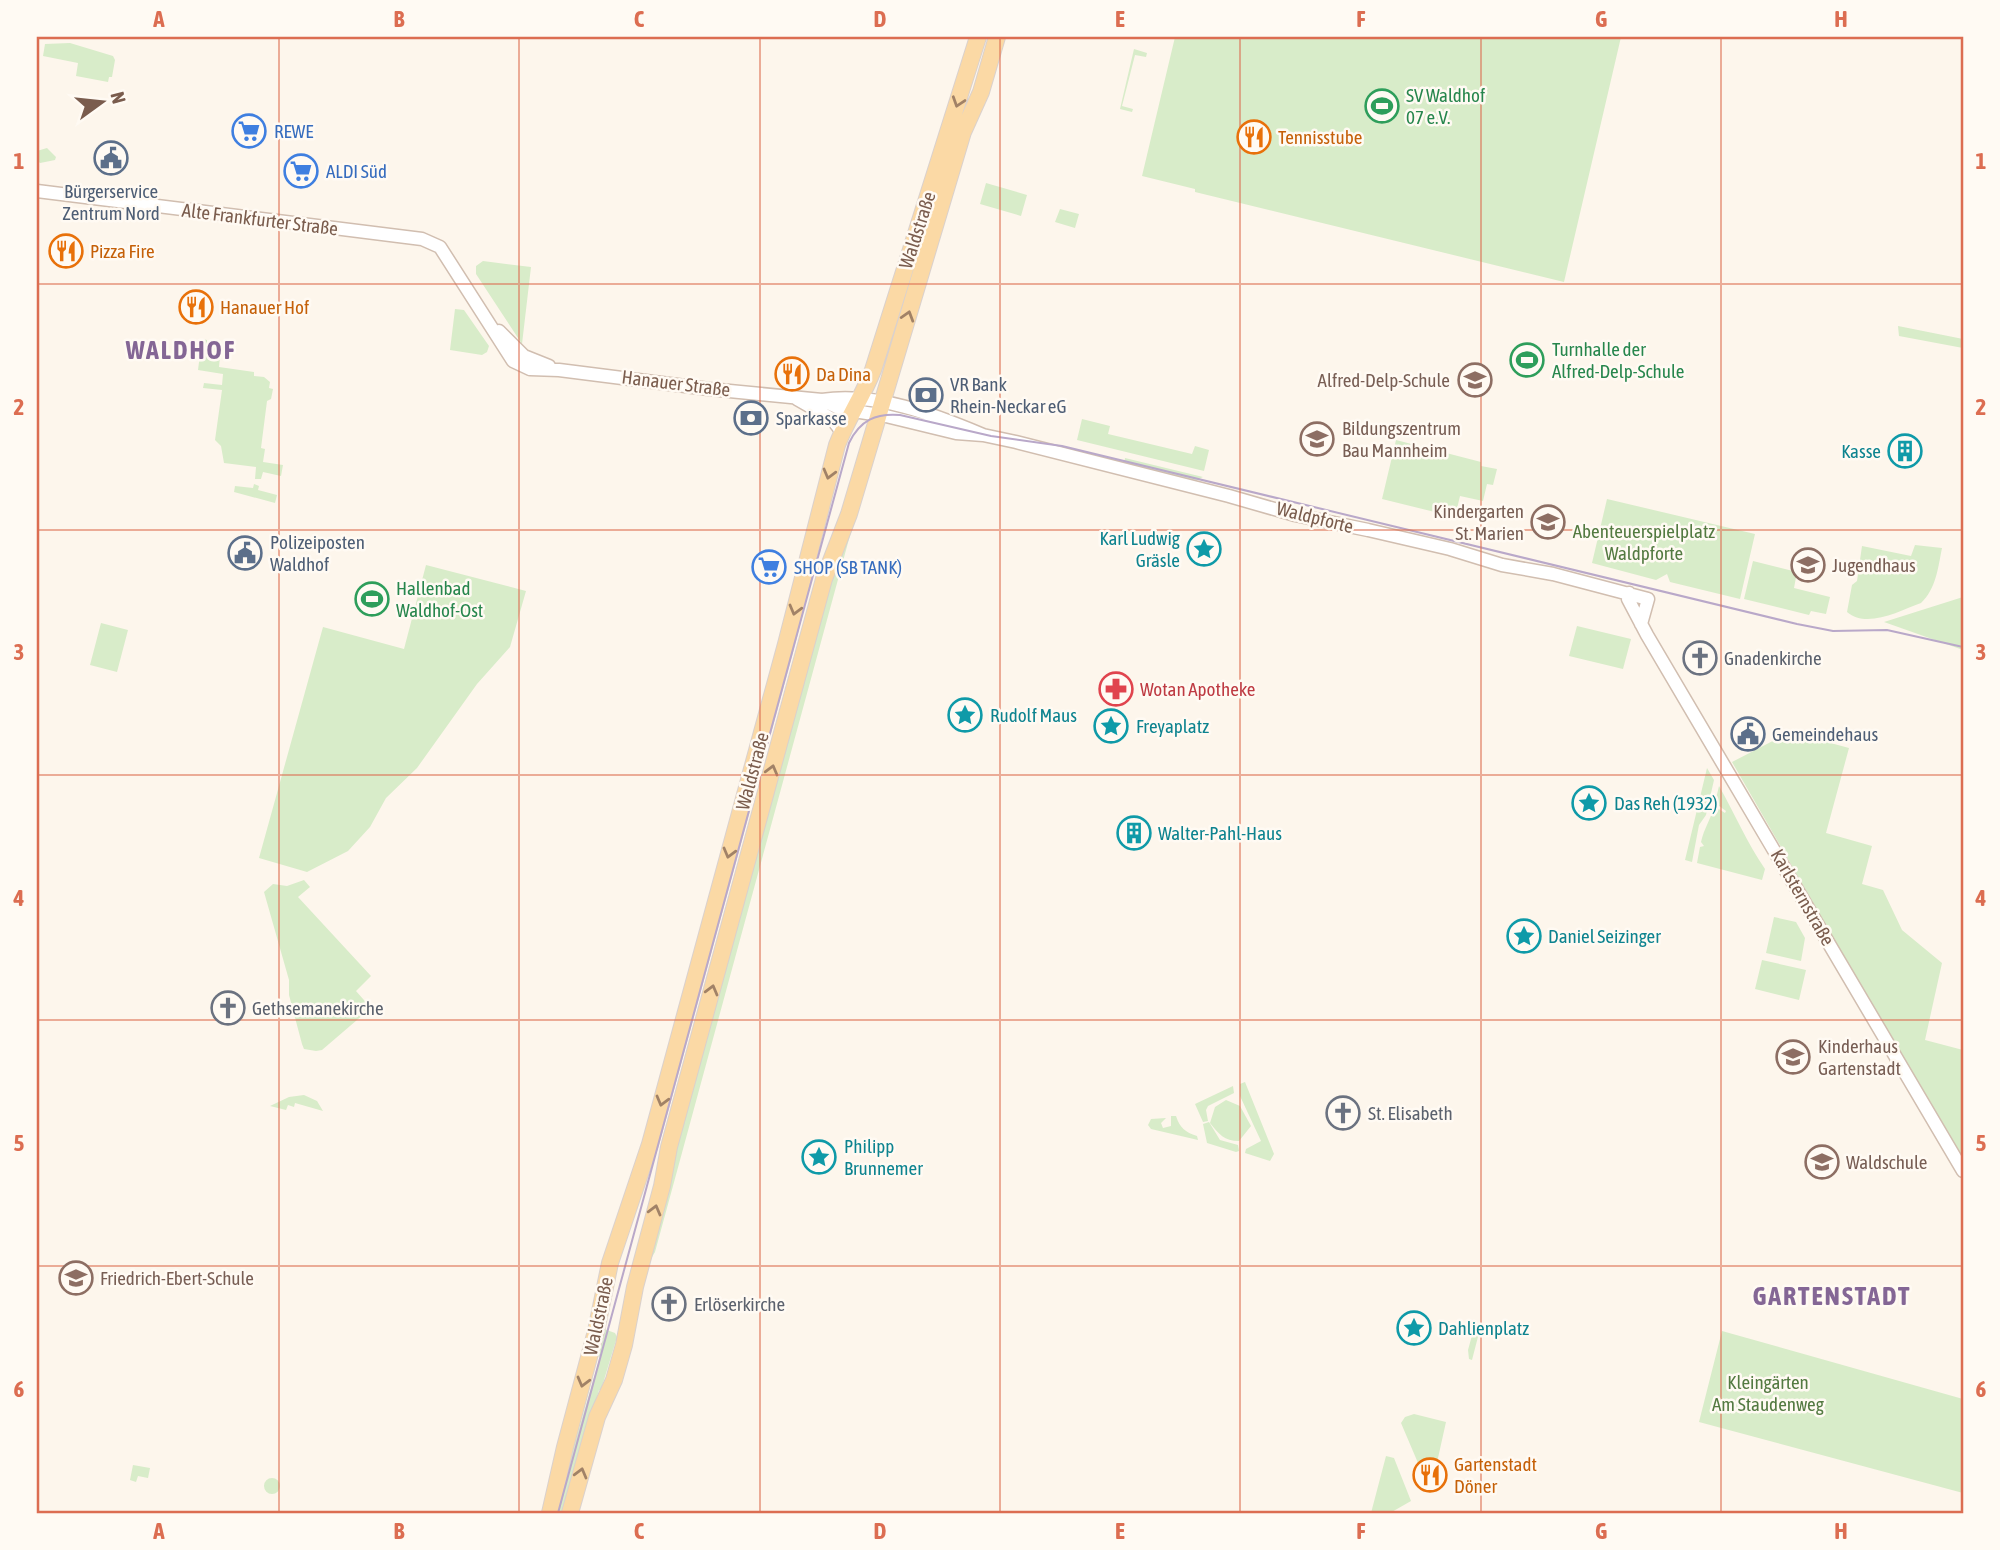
<svg xmlns="http://www.w3.org/2000/svg" width="2000" height="1550" font-family="'Asap Condensed',sans-serif">
<rect width="100%" height="100%" fill="#fdf6ec"/>
<!-- green -->
<path fill="#d8ecc9" d="M1175,37H1621L1564,282L1195,192V189L1142,176Z
M70,43L113,56L115,60L112,77H109L108,82L76,76L78,63L43,56L45,44Z
M1134,49L1147,53L1146,57L1135,55L1122,106L1133,109L1132,112L1120,109Z
M47,148L56,157L55,160L40,163L37,160V151Z
M986,183L1027,195L1021,216L980,204Z
M1060,209L1079,214L1075,228L1055,222Z
M483,261L531,267L522,344L476,274V266Z
M455,309L464,310L489,346L487,352L482,355L450,350Z
M1898,326L1963,339V348L1899,336Z
M202,339L207,340V344L221,345L219,367L254,372V376L264,377L270,382L269,388L273,389L271,399L267,401L261,448L265,449L263,462L283,465L281,476L263,472L261,479H255L256,467L224,463L221,446L215,440L222,390L203,388L204,383L222,385L223,374L198,370Z
M1082,419L1110,426L1108,434L1192,454L1195,446L1209,450L1204,471L1077,440Z
M1396,440L1481,462V466L1497,469L1493,485L1487,484L1483,501L1460,496L1455,517L1382,499Z
M1125,458L1203,477L1194,481L1124,464Z
M254,484L259,486L258,490L277,495L275,503L234,492L235,486L253,488Z
M1607,499L1755,534L1740,599L1670,582L1667,574L1656,580L1592,563Z
M855,517L655,1252L646,1267L675,1150L831,577Z
M1915,545L1942,548C1938,568 1936,589 1921,603C1899,611 1867,629 1847,612L1852,585L1857,581L1862,546L1911,556Z
M1753,561L1797,572L1794,588L1830,597L1826,614L1811,611L1809,615L1744,599Z
M426,565L526,591L510,647L477,684L417,768L386,798L370,827L348,851L307,872L259,858L323,627L404,649Z
M1963,597V650L1884,622Z
M101,623L128,630L117,672L90,665Z
M1577,626L1631,639L1623,669L1569,656Z
M1790,732L1849,748L1826,833L1872,846L1862,884L1883,890L1902,930L1942,963L1925,1040L1963,1050V1163L1732,762Z
M1707,768L1714,780L1706,815L1699,825L1692,862L1685,860Z
M1719,786C1735,814 1747,843 1765,869L1762,880L1697,863L1700,847L1704,846L1701,842C1704,828 1711,819 1714,806L1725,813L1726,811L1715,803Z
M304,880L310,887L298,897L371,976L356,991L371,1008L322,1050L316,1051L304,1049L302,1044L289,995V980L264,892L273,884L287,886Z
M1774,917L1796,922L1805,938L1801,961L1766,953Z
M1762,960L1806,970L1799,1000L1755,989Z
M1245,1082L1274,1154L1270,1161L1245,1153L1246,1149L1261,1141L1240,1096V1084Z
M1233,1086L1234,1093L1208,1106L1206,1110L1208,1121L1203,1122L1195,1104Z
M304,1095L317,1101L323,1111L295,1103L294,1107L288,1105L286,1110L270,1106L289,1097Z
M1226,1100L1240,1106L1251,1126L1239,1141C1224,1141 1219,1134 1210,1123L1215,1107Z
M1171,1116H1176C1180,1128 1185,1132 1197,1136L1198,1140L1151,1129L1148,1125L1151,1119L1166,1118L1161,1123L1163,1128L1171,1126Z
M1209,1122L1220,1140L1238,1145L1239,1151L1236,1152L1207,1143L1203,1124Z
M1478,1327L1480,1329L1472,1360L1469,1359L1468,1350L1474,1328Z
M604,1329L615,1333L617,1337L601,1390H599L565,1513H555L572,1439H576L600,1357L598,1356Z
M1722,1331L1963,1399V1493L1699,1422Z
M1414,1414L1446,1422L1436,1467L1426,1465L1425,1470H1421L1401,1423L1405,1417Z
M1386,1456L1394,1458L1411,1501L1390,1513H1371Z
M133,1465L150,1468L148,1478L138,1476L136,1482L130,1480Z
M264 1486a8 8 0 1 1 16 0a8 8 0 1 1-16 0Z"/>
<g fill="none" stroke-linecap="round" stroke-linejoin="round">
<defs>
<path id="minor" d="M37,191L422,239L440,247L513,361L530,369L559,370L709,389L822,400C876,392 933,414 983,435
M499,331L524,356L549,366
M797,399L832,419L842,432
M822,400L841,409L886,416L956,433L983,435L1016,442L1229,496L1295,515L1368,530L1450,549L1502,565L1553,574L1648,599L1641,624
M1629,593L1628,599L1647,635L1963,1171"/>
<path id="major" d="M550,1513L565,1447L596,1331L610,1263L650,1144L786,644L837,445C847,419 863,396 873,370L978,37
M570,1513L597,1417L614,1380L624,1345L635,1287L662,1186L669,1147L824,579L849,514L963,132L981,92L997,37"/>
</defs>
<!-- minor casing -->
<use href="#minor" stroke="#d1beb0" stroke-width="15"/>
<!-- major casing -->
<use href="#major" stroke="#dad1cd" stroke-width="18"/>
<!-- minor -->
<use href="#minor" stroke="#fff" stroke-width="12"/>
<!-- major -->
<use href="#major" stroke="#fbd9a5" stroke-width="16"/>
<!-- tram -->
<path stroke="#b9a8c9" stroke-width="2" d="M558,1513L849,443C860,420 876,413 900,415L991,436L1062,446L1797,624L1833,631L1887,630L1963,647"/>
</g>
<!-- one-way arrows -->
<defs><path id="oneway-chevron" d="M-2-3.5L2.5 0L-2 3.5" fill="none" stroke-width="1.6" stroke-linecap="round" stroke-linejoin="round" transform="scale(1.75)"/></defs>
<g stroke="#a18267">
<use href="#oneway-chevron" transform="translate(958 102) rotate(108)"/>
<use href="#oneway-chevron" transform="translate(908 316) rotate(-73)"/>
<use href="#oneway-chevron" transform="translate(829 474) rotate(105)"/>
<use href="#oneway-chevron" transform="translate(795 610) rotate(105)"/>
<use href="#oneway-chevron" transform="translate(772 770) rotate(-75)"/>
<use href="#oneway-chevron" transform="translate(729 853) rotate(105)"/>
<use href="#oneway-chevron" transform="translate(712 990) rotate(-75)"/>
<use href="#oneway-chevron" transform="translate(662 1101) rotate(105)"/>
<use href="#oneway-chevron" transform="translate(655 1210) rotate(-75)"/>
<use href="#oneway-chevron" transform="translate(583 1382) rotate(105)"/>
<use href="#oneway-chevron" transform="translate(581 1473) rotate(-75)"/>
</g>
<!-- grid -->
<path fill="none" stroke="#dc6d51" stroke-width="2" stroke-opacity="0.55" d="M279,37V1513M519,37V1513M760,37V1513M1000,37V1513M1240,37V1513M1481,37V1513M1721,37V1513M37,284H1963M37,530H1963M37,775H1963M37,1020H1963M37,1266H1963"/>
<!-- icons -->
<defs>
<symbol id="stadium-ring" viewBox="-11 -11 22 22"><circle r="9.5" fill="#fffaf3" stroke="#2e9e5b" stroke-width="1.5"/><path d="M0-5a6.5 5 0 1 0 0 10a6.5 5 0 1 0 0-10ZM-3.5-1.8h7v3.6h-7Z" fill="#2e9e5b"/></symbol>
<symbol id="supermarket-ring" viewBox="-11 -11 22 22"><circle r="9.5" fill="#fffaf3" stroke="#3f7fe0" stroke-width="1.5"/><path d="M-6-5.5h2.5l.6 2H6L4.5 2H-2.5L-4.4-4H-6ZM-1.5 3.2a1.3 1.3 0 1 0 .1 0ZM3 3.2a1.3 1.3 0 1 0 .1 0Z" fill="#3f7fe0"/></symbol>
<symbol id="restaurant-ring" viewBox="-11 -11 22 22"><circle r="9.5" fill="#fffaf3" stroke="#e8710a" stroke-width="1.5"/><path d="M-5-6h1v4h1v-4h1v4h1v-4h1v5L-1.5 .5V6h-2V.5L-5-1ZM5-6V6H3V1.5H1.5Q1.5-4 5-6Z" fill="#e8710a"/></symbol>
<symbol id="civic-ring" viewBox="-11 -11 22 22"><circle r="9.5" fill="#fffaf3" stroke="#5c6f8a" stroke-width="1.5"/><path d="M-.6-6.5H3V-4.5H.6V-3L4-1V1h2V6H-6V1h2V-1L-.6-3ZM-1.2 2.5V6h2.4V2.5Z" fill="#5c6f8a"/></symbol>
<symbol id="school-ring" viewBox="-11 -11 22 22"><circle r="9.5" fill="#fffaf3" stroke="#8d6e63" stroke-width="1.5"/><path d="M0-5L7-2L0 1L-7-2ZM-4 1L0 2.5L4 1V4Q0 6-4 4Z" fill="#8d6e63"/></symbol>
<symbol id="bank-ring" viewBox="-11 -11 22 22"><circle r="9.5" fill="#fffaf3" stroke="#5c6f8a" stroke-width="1.5"/><path d="M-6-4H6V4H-6ZM0-2.3a2.3 2.3 0 1 0 0 4.6a2.3 2.3 0 1 0 0-4.6Z" fill="#5c6f8a"/></symbol>
<symbol id="building-ring" viewBox="-11 -11 22 22"><circle r="9.5" fill="#fffaf3" stroke="#0f9aa8" stroke-width="1.5"/><path d="M-4-6H4V6H1V3H-1V6H-4ZM-2.5-4.3h1.7v1.8h-1.7ZM.8-4.3h1.7v1.8H.8ZM-2.5-1h1.7V.8h-1.7ZM.8-1h1.7V.8H.8Z" fill="#0f9aa8"/></symbol>
<symbol id="sight-ring" viewBox="-11 -11 22 22"><circle r="9.5" fill="#fffaf3" stroke="#0f9aa8" stroke-width="1.5"/><path d="M0-6L1.8-2.2L6-1.7L2.9 1.2L3.7 5.4L0 3.3L-3.7 5.4L-2.9 1.2L-6-1.7L-1.8-2.2Z" fill="#0f9aa8"/></symbol>
<symbol id="church-ring" viewBox="-11 -11 22 22"><circle r="9.5" fill="#fffaf3" stroke="#6b7280" stroke-width="1.5"/><path d="M-1.2-6h2.4v3.5h3.3v2.4h-3.3V6h-2.4V-.1h-3.3v-2.4h3.3Z" fill="#6b7280"/></symbol>
<symbol id="pharmacy-ring" viewBox="-11 -11 22 22"><circle r="9.5" fill="#fffaf3" stroke="#e0444e" stroke-width="1.5"/><path d="M-2-6h4v4h4v4h-4v4h-4v-4h-4v-4h4Z" fill="#e0444e"/></symbol>
</defs>
<g fill-rule="evenodd">
<use href="#stadium-ring" x="1363" y="87" width="38" height="38"/>
<use href="#supermarket-ring" x="230" y="112" width="38" height="38"/>
<use href="#restaurant-ring" x="1235" y="118" width="38" height="38"/>
<use href="#civic-ring" x="92" y="139" width="38" height="38"/>
<use href="#supermarket-ring" x="282" y="152" width="38" height="38"/>
<use href="#restaurant-ring" x="47" y="232" width="38" height="38"/>
<use href="#restaurant-ring" x="177" y="288" width="38" height="38"/>
<use href="#stadium-ring" x="1508" y="341" width="38" height="38"/>
<use href="#restaurant-ring" x="773" y="355" width="38" height="38"/>
<use href="#school-ring" x="1456" y="361" width="38" height="38"/>
<use href="#bank-ring" x="907" y="376" width="38" height="38"/>
<use href="#bank-ring" x="732" y="399" width="38" height="38"/>
<use href="#school-ring" x="1298" y="420" width="38" height="38"/>
<use href="#building-ring" x="1886" y="432" width="38" height="38"/>
<use href="#school-ring" x="1529" y="503" width="38" height="38"/>
<use href="#sight-ring" x="1185" y="530" width="38" height="38"/>
<use href="#civic-ring" x="226" y="534" width="38" height="38"/>
<use href="#school-ring" x="1789" y="546" width="38" height="38"/>
<use href="#supermarket-ring" x="750" y="548" width="38" height="38"/>
<use href="#stadium-ring" x="353" y="580" width="38" height="38"/>
<use href="#church-ring" x="1681" y="639" width="38" height="38"/>
<use href="#pharmacy-ring" x="1097" y="670" width="38" height="38"/>
<use href="#sight-ring" x="946" y="696" width="38" height="38"/>
<use href="#sight-ring" x="1092" y="707" width="38" height="38"/>
<use href="#civic-ring" x="1729" y="715" width="38" height="38"/>
<use href="#sight-ring" x="1570" y="784" width="38" height="38"/>
<use href="#building-ring" x="1115" y="814" width="38" height="38"/>
<use href="#sight-ring" x="1505" y="917" width="38" height="38"/>
<use href="#church-ring" x="209" y="989" width="38" height="38"/>
<use href="#school-ring" x="1774" y="1038" width="38" height="38"/>
<use href="#church-ring" x="1324" y="1094" width="38" height="38"/>
<use href="#sight-ring" x="800" y="1138" width="38" height="38"/>
<use href="#school-ring" x="1803" y="1143" width="38" height="38"/>
<use href="#school-ring" x="57" y="1259" width="38" height="38"/>
<use href="#church-ring" x="650" y="1285" width="38" height="38"/>
<use href="#sight-ring" x="1395" y="1309" width="38" height="38"/>
<use href="#restaurant-ring" x="1411" y="1456" width="38" height="38"/>
</g>
<g text-anchor="middle" dominant-baseline="central" stroke-width="5" stroke-linejoin="round" paint-order="stroke">
<!-- leisure labels -->
<g font-size="19" fill="#27864d" stroke="#fffaf3" text-anchor="start">
<text x="1406" y="95">SV Waldhof<tspan x="1406" dy="22">07 e.V.</tspan></text>
<text x="1552" y="349">Turnhalle der<tspan x="1552" dy="22">Alfred-Delp-Schule</tspan></text>
<text x="396" y="588">Hallenbad<tspan x="396" dy="22">Waldhof-Ost</tspan></text>
</g>
<!-- shop labels -->
<g font-size="19" fill="#366cbe" stroke="#fffaf3" text-anchor="start">
<text x="274" y="131">REWE</text>
<text x="326" y="171">ALDI Süd</text>
<text x="794" y="567">SHOP (SB TANK)</text>
</g>
<!-- food labels -->
<g font-size="19" fill="#c56008" stroke="#fffaf3" text-anchor="start">
<text x="1278" y="137">Tennisstube</text>
<text x="90" y="251">Pizza Fire</text>
<text x="220" y="307">Hanauer Hof</text>
<text x="816" y="374">Da Dina</text>
<text x="1454" y="1464">Gartenstadt<tspan x="1454" dy="22">Döner</tspan></text>
</g>
<!-- service labels -->
<g font-size="19" fill="#4e5e75" stroke="#fffaf3" text-anchor="start">
<text x="111" y="191" text-anchor="middle">Bürgerservice<tspan x="111" dy="22">Zentrum Nord</tspan></text>
<text x="950" y="384">VR Bank<tspan x="950" dy="22">Rhein-Neckar eG</tspan></text>
<text x="776" y="418">Sparkasse</text>
<text x="270" y="542">Polizeiposten<tspan x="270" dy="22">Waldhof</tspan></text>
<text x="1772" y="734">Gemeindehaus</text>
</g>
<!-- street labels -->
<g font-size="19" fill="#7a5c4d" stroke="#fffaf3">
<text transform="translate(260 219) rotate(7)">Alte Frankfurter Straße</text>
<text transform="translate(917 230) rotate(-72)">Waldstraße</text>
<text transform="translate(676 383) rotate(7)">Hanauer Straße</text>
<text transform="translate(1315 517) rotate(14)">Waldpforte</text>
<text transform="translate(752 771) rotate(-75)">Waldstraße</text>
<text transform="translate(1803 897) rotate(60)">Karlsternstraße</text>
<text transform="translate(598 1316) rotate(-78)">Waldstraße</text>
</g>
<!-- education labels -->
<g font-size="19" fill="#785e54" stroke="#fffaf3" text-anchor="start">
<text x="1450" y="380" text-anchor="end">Alfred-Delp-Schule</text>
<text x="1342" y="428">Bildungszentrum<tspan x="1342" dy="22">Bau Mannheim</tspan></text>
<text x="1524" y="511" text-anchor="end">Kindergarten<tspan x="1524" dy="22">St. Marien</tspan></text>
<text x="1832" y="565">Jugendhaus</text>
<text x="1818" y="1046">Kinderhaus<tspan x="1818" dy="22">Gartenstadt</tspan></text>
<text x="1846" y="1162">Waldschule</text>
<text x="100" y="1278">Friedrich-Ebert-Schule</text>
</g>
<!-- culture labels -->
<g font-size="19" fill="#0d838f" stroke="#fffaf3" text-anchor="start">
<text x="1881" y="451" text-anchor="end">Kasse</text>
<text x="1180" y="538" text-anchor="end">Karl Ludwig<tspan x="1180" dy="22">Gräsle</tspan></text>
<text x="990" y="715">Rudolf Maus</text>
<text x="1136" y="726">Freyaplatz</text>
<text x="1614" y="803">Das Reh (1932)</text>
<text x="1158" y="833">Walter-Pahl-Haus</text>
<text x="1548" y="936">Daniel Seizinger</text>
<text x="844" y="1146">Philipp<tspan x="844" dy="22">Brunnemer</tspan></text>
<text x="1438" y="1328">Dahlienplatz</text>
</g>
<!-- park labels -->
<g font-size="19" fill="#537a41" stroke="#fffaf3">
<text x="1644" y="531">Abenteuerspielplatz<tspan x="1644" dy="22">Waldpforte</tspan></text>
<text x="1768" y="1382">Kleingärten<tspan x="1768" dy="22">Am Staudenweg</tspan></text>
</g>
<!-- worship labels -->
<g font-size="19" fill="#5b616d" stroke="#fffaf3" text-anchor="start">
<text x="1724" y="658">Gnadenkirche</text>
<text x="252" y="1008">Gethsemanekirche</text>
<text x="1368" y="1113">St. Elisabeth</text>
<text x="694" y="1304">Erlöserkirche</text>
</g>
<!-- health labels -->
<g font-size="19" fill="#be3a42" stroke="#fffaf3" text-anchor="start">
<text x="1140" y="689">Wotan Apotheke</text>
</g>
<!-- district labels -->
<g font-size="26" font-weight="bold" letter-spacing="2" fill="#846695" stroke="#fffaf3">
<text x="181" y="350">WALDHOF</text>
<text x="1832" y="1296">GARTENSTADT</text>
</g>
</g>
<!-- border -->
<rect width="2000" height="1550" fill="none" stroke="#fffaf3" stroke-width="77"/>
<!-- north arrow -->
<g transform="translate(102 102) rotate(75)" stroke="#fffaf3" stroke-width="5" paint-order="stroke">
<path d="M0-5L12 26L0 18L-12 26Z" fill="#7a5c4d"/>
<text y="-10" font-size="19" font-weight="bold" text-anchor="middle" fill="#7a5c4d">N</text>
</g>
<rect x="38" y="38" width="1924" height="1474" fill="none" stroke="#dc6d51" stroke-width="2.5"/>
<g font-size="23" text-anchor="middle" font-weight="bold" fill="#dc6d51">
<text x="159" y="27">A</text>
<text x="399" y="27">B</text>
<text x="639" y="27">C</text>
<text x="880" y="27">D</text>
<text x="1120" y="27">E</text>
<text x="1361" y="27">F</text>
<text x="1601" y="27">G</text>
<text x="1841" y="27">H</text>
<text x="19" y="169">1</text>
<text x="1981" y="169">1</text>
<text x="19" y="415">2</text>
<text x="1981" y="415">2</text>
<text x="19" y="660">3</text>
<text x="1981" y="660">3</text>
<text x="19" y="906">4</text>
<text x="1981" y="906">4</text>
<text x="19" y="1151">5</text>
<text x="1981" y="1151">5</text>
<text x="19" y="1397">6</text>
<text x="1981" y="1397">6</text>
<text x="159" y="1539">A</text>
<text x="399" y="1539">B</text>
<text x="639" y="1539">C</text>
<text x="880" y="1539">D</text>
<text x="1120" y="1539">E</text>
<text x="1361" y="1539">F</text>
<text x="1601" y="1539">G</text>
<text x="1841" y="1539">H</text>
</g>
</svg>
